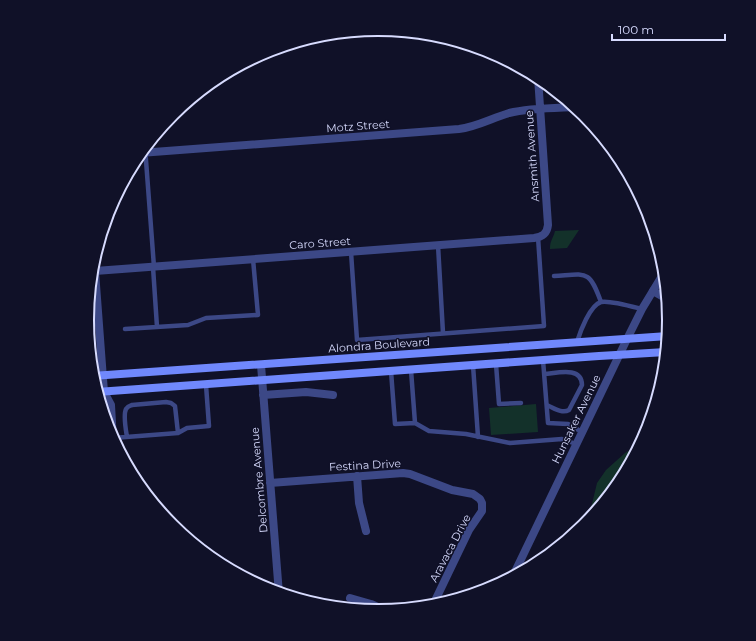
<svg xmlns="http://www.w3.org/2000/svg" width="756" height="641" font-family="Montserrat,sans-serif">
<rect width="100%" height="100%" fill="#101128"/>
<!-- green -->
<path fill="#13312a" d="M579,230L567,248L550,249C550,240 553,239 555,231Z
M536,404L538,432L491,435L489,408Z
M642,442L620,483L591,518V508L597,483L606,470L625,453Z"/>
<g fill="none" stroke-linecap="round" stroke-linejoin="round">
<!-- service -->
<path stroke="#3c4886" stroke-width="4.5" d="M145,147L154,267
M438,245L443,333
M351,252L357,340L544,326L538,237
M153,267L157,327
M554,276C587,274 589,269 601,302
M125,329L188,325L206,318L258,315L253,259
M577,342C580,332 590,305 601,302C609,300 634,307 642,309
M543,360L548,423L568,424L582,432
M496,364L499,404L521,403
M473,365L478,437
M411,370L415,423
M391,371L395,424L415,423L429,431L466,434L510,443L562,439L576,444
M545,374C557,373 582,366 582,385L569,410C562,414 554,408 547,405
M127,437C126,431 123,415 126,409C128,406 129,406 132,405L166,402L171,403L175,406L178,433
M113,438L178,433L187,428L209,426L206,385"/>
<!-- minor -->
<path stroke="#3c4886" stroke-width="8" d="M140,153L459,129C476,127 492,118 509,113C530,108 554,108 575,107
M95,271L534,238C542,237 547,234 548,225L538,77
M653,291L667,299
M261,365L279,594
M263,395L306,392L333,395
M357,476L359,503L366,531
M270,483L403,473L410,474L452,490L473,494L480,499L482,503V511L469,530L432,607
M512,578L627,339
M350,598L371,604L387,611"/>
<!-- tertiary -->
<path stroke="#3c4886" stroke-width="8" d="M94,258L104,392L100,404
M627,339L642,309L665,271
M104,392L111,405L113,441"/>
<!-- secondary -->
<path stroke="#7088fc" stroke-width="8" d="M92,376L668,336
M97,392L599,356L666,352"/>
</g>
<g text-anchor="middle" dominant-baseline="central" stroke-width="3" stroke-linejoin="round" paint-order="stroke">
<!-- street labels -->
<g font-size="11" fill="#d7dbfe" stroke="#101128">
<text transform="translate(358 126) rotate(-4)">Motz Street</text>
<text transform="translate(532 156) rotate(-94)">Ansmith Avenue</text>
<text transform="translate(320 243) rotate(-4)">Caro Street</text>
<text transform="translate(379 345) rotate(-4)">Alondra Boulevard</text>
<text transform="translate(576 419) rotate(-64)">Hunsaker Avenue</text>
<text transform="translate(365 465) rotate(-3)">Festina Drive</text>
<text transform="translate(259 480) rotate(-95)">Delcombre Avenue</text>
<text transform="translate(450 548) rotate(-62)">Aravaca Drive</text>
</g>
</g>
<!-- crop -->
<path d="M0 0H756V641H0ZM94 320a284 284 0 1 1 568 0a284 284 0 1 1-568 0Z" fill="#101128" fill-rule="evenodd"/>
<path fill="none" stroke="#d7dbfe" stroke-width="2" d="M94 320a284 284 0 1 1 568 0a284 284 0 1 1-568 0Z"/>
<!-- scale -->
<path d="M612 34v6h113v-6" fill="none" stroke="#d7dbfe" stroke-width="2"/>
<text x="618" y="34" font-size="12" fill="#d7dbfe" stroke="#101128" stroke-width="3" paint-order="stroke">100 m</text>
</svg>
